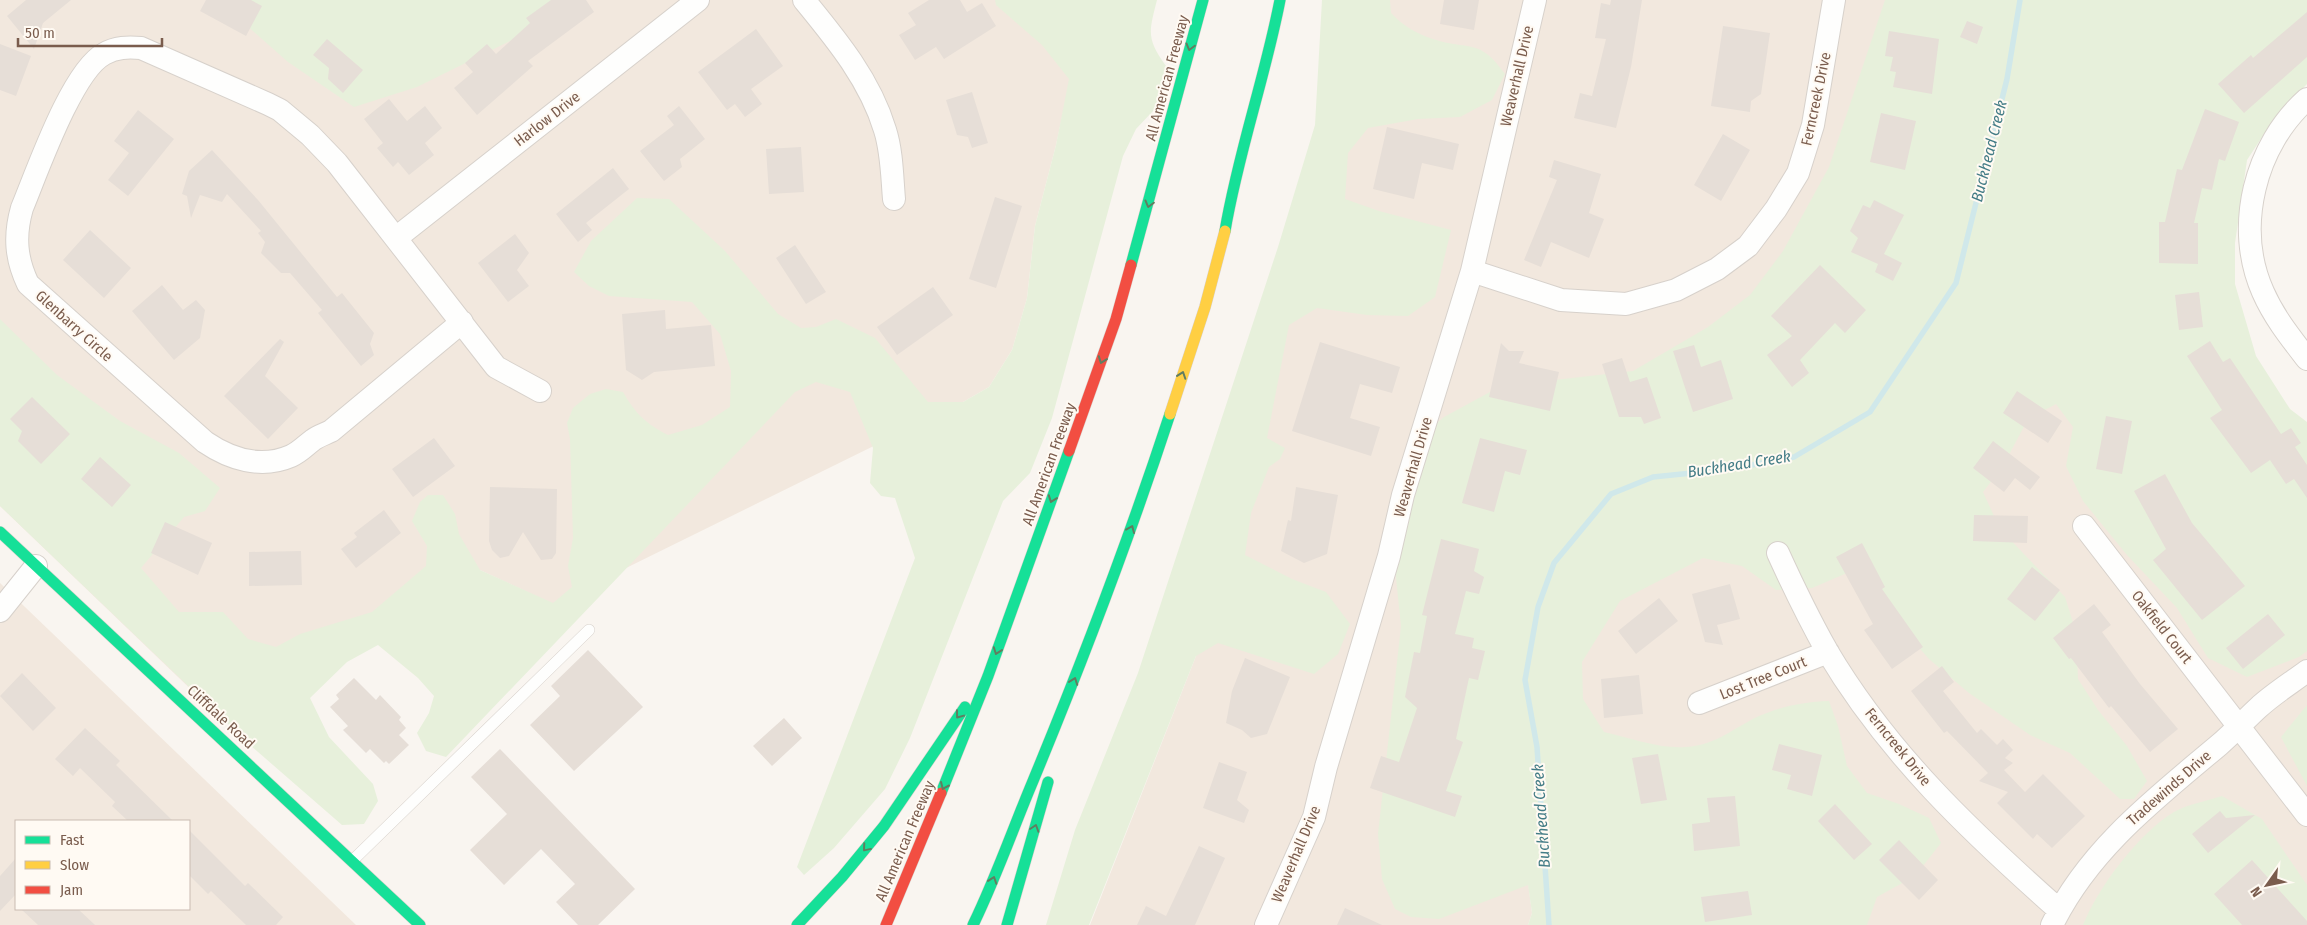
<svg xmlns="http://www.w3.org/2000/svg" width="2307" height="925" font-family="'Fira Sans Condensed',sans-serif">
<rect width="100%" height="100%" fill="#f9f5f0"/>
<!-- residential -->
<path fill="#f2e8de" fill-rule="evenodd" d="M0,0H1087L1056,145L1035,226L1027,298L1012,350L989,387L963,402L553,604L480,570L203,701L0,506Z
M1371,0H1996L1939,156L1511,537L1523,843L1532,913L1528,925H1090L1196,656Z
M2006,283L2307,615V925H1565L1579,637L1626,563Z
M0,583L356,925H0ZM16,821H189V909H16Z"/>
<!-- green -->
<path fill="#e7f0db" d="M218,0H558L522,35L417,87L354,107L288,62Z
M995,0H1157C1149,32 1146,38 1166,66L1163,89L1153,111L1136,129L1123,156L1052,418L1030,473L1003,501L910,738L885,789L834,848L804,875L797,867L915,558L895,498L881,496L870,483L873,448L850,392L816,382L795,392L446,757L426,751L417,733L429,713L434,696L418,678L378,645L347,662L310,698L329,737L373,784L378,801L364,824L342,825L250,745L0,506V319L57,375L120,421L179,453L220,488L205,511L184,517L141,568L179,612H223L248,639L276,647L300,634L372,612L426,566L427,546L412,521L420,502L428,495H443L455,514L459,534L480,570L553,603L572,587L568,566L573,538L570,439L567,423L573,408L590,394L606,389L623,392C635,413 646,424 668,435L702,425L730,407L731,371L720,334L692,302L609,296L589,286L574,272L591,241L637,198L669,199L725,251L778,314L801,328L816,327L836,319L875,338L928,402H963L989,387L1012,350L1027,298L1035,226L1056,145L1069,79L1042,45L996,5Z
M1322,0H1390L1391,13C1402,25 1417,34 1433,39C1469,51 1479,37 1505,74L1492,100L1460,117L1418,119L1368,128L1348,153L1345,199L1379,211L1451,230L1435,297L1408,316L1367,315L1317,308L1289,325L1267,438L1285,448L1280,459L1269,467L1251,513L1245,555L1292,579L1326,592L1350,624L1338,654L1314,674L1218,643L1196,656L1089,925H1046L1075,830L1138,673L1278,247L1315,125Z
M1885,0H2307V84L2276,116L2247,160L2235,243V284L2256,356L2290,409L2307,422V651L2299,657L2247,677L2208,658L2177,608L2127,555L2083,501L2066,466L2073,427L2056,404L2028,419L2003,466L1983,492L2000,529L2065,597L2076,632L2078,679L2098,710L2127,746L2147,781L2134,799H2120L2070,753L2030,735L1969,693L1929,659L1880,603L1861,567L1812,588L1776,590L1742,566L1703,558L1620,601L1582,662L1583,699L1604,732C1631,738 1659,749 1686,747C1717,745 1733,728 1759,716C1782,706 1804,702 1829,701L1838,726L1847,766L1867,793L1899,804L1929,818L1941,843L1915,876L1877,897L1867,925H1528L1532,913L1528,885L1439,919L1411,917L1395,909L1382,879L1378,834L1401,626L1390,520L1424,434L1444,417L1501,386L1633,371L1708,327L1750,295L1783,251L1829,167Z
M2307,705V786L2281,737Z
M2222,796L2262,819L2307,885V925H2083C2098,887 2139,833 2174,812C2188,804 2207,801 2222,796Z"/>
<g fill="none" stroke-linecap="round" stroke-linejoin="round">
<!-- stream -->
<path stroke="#d0e8ea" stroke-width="5.5" d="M1549,925L1537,747L1525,680L1538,607L1554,563L1611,494L1653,477L1731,469L1794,457L1870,412L1956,283L2007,79L2020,0"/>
</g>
<!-- building -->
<path fill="#e6ded7" d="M26,0H71L43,23L34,49L7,16Z
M206,0H251L262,6L246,36L200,11Z
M551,0H586L594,12L528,61L533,66L477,115L454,88L473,72L465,63L487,44L496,54L530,23L526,18Z
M929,0H960L967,12L982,3L996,26L944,59L936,47L915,60L899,35L916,25L908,13Z
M1444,0H1479L1474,30L1440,24Z
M1611,0H1642L1631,67L1616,128L1574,118L1580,93L1592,96L1606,39L1595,38L1601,3L1610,5Z
M2307,12V57L2244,113L2218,84L2251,55L2253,58Z
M1967,21L1983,27L1977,44L1960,37Z
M1723,26L1770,33L1761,94L1751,101L1750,112L1711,106Z
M756,29L783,66L751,89L762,104L745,117L735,104L727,110L698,72Z
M1889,31L1939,39L1932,94L1893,87L1896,72L1890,71L1893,57L1885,56Z
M327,39L363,70L343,93L328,79L329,68L313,55Z
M0,44L31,56L16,96L0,90Z
M972,92L988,143L972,148L968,137L957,135L946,100Z
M389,99L407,121L425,106L442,128L425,143L434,155L409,175L398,162L393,167L377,148L383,143L364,119Z
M679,106L705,139L680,159L682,167L664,181L640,151L674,125L667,116Z
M2205,109L2239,122L2225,161L2219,159L2212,190L2202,188L2194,223H2198V264L2159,263V222H2165L2177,169L2182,170Z
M138,110L174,139L128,196L108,180L129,153L114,141Z
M1881,113L1916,121L1905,170L1870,162Z
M1387,127L1459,144L1453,170L1422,163L1414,199L1373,189Z
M1723,134L1750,150L1721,201L1694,185Z
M801,147L804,192L769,194L766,149Z
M212,150L258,200L337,297L342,293L374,333L370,344L374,355L361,366L318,313L322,310L290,273H281L261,253L265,242L258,233L261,231L227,194L222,202L200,195L191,218L187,196L182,194L189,171Z
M1554,160L1601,174L1589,213L1604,219L1589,258L1551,242L1541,267L1524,260L1557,180L1549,177Z
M613,168L629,189L586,223L592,230L578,242L556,214Z
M995,197L1022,206L996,288L969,279Z
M1874,200L1904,215L1884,254L1902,263L1893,281L1875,272L1878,264L1851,252L1858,238L1850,231L1863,205L1870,208Z
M90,230L131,268L104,298L63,260Z
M515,234L529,253L517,270L529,286L508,302L478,263Z
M795,245L826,292L806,304L776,258Z
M1820,265L1866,310L1845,333L1835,323L1800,360L1809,373L1792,387L1767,355L1792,336L1771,316Z
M162,285L183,310L196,300L205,310L200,338L174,360L132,311Z
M933,287L953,315L897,355L877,327Z
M2199,292L2203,327L2179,330L2175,295Z
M665,310L666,329L711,325L715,366L654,372L642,380L626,370L622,314Z
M280,339L284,342L265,376L298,408L268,439L224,396Z
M2210,341L2223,362L2230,358L2281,434L2291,428L2301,443L2295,447L2307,465V498L2294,479L2286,484L2270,460L2251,473L2210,418L2222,410L2187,356Z
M1320,342L1400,367L1392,393L1360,384L1350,418L1380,427L1371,456L1292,431Z
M1501,343L1509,351H1524L1519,363L1559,372L1550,411L1489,397Z
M1694,345L1701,367L1721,360L1733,399L1693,412L1673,351Z
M1622,358L1630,382L1647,377L1661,418L1644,424L1641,417H1619L1602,364Z
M2017,391L2062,421L2048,443L2003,413Z
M32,397L70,434L41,464L18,441L22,431L10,419Z
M2106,416L2132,421L2122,474L2096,469Z
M434,438L455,466L413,497L392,469Z
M1480,438L1527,450L1520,475L1505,471L1494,512L1462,503Z
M1993,441L2040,477L2030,490L2015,478L2004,492L1973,468Z
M100,457L131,485L112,507L81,479Z
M2165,474L2192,523L2245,586L2202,620L2153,560L2166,549L2134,491Z
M490,487L557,489L556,553L552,559L541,560L523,532L509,556L500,558L492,550L489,541Z
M1296,487L1338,495L1327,554L1304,563L1281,551L1288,520L1291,521Z
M384,510L401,533L356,568L341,549L357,537L354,533Z
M1974,515L2028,516L2027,543L1973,541Z
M165,522L212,543L198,575L151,553Z
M1441,539L1479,549L1474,571L1484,577L1479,594L1466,591L1455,634L1474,638L1472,648L1485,651L1478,680L1469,678L1456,739L1463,742L1446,791L1462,796L1455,817L1370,788L1381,756L1399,762L1417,708L1405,697L1414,652L1420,653L1427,616L1422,615Z
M1862,543L1885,587L1882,589L1923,647L1892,669L1864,630L1873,624L1836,557Z
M301,551L302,585L249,586V552Z
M2032,567L2060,590L2035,621L2007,599Z
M1730,584L1740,619L1717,625L1723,645L1705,642L1692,594Z
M1659,598L1678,621L1636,654L1618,631Z
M2094,604L2111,625L2102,632L2140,684L2178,729L2150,752L2111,706L2109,708L2071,658L2069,659L2053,638Z
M2268,614L2285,635L2243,669L2226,648Z
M588,650L643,707L574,771L530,725L560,696L551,686Z
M1245,658L1290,677L1267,734L1251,738L1242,730L1226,723L1232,691Z
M1942,666L1954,682L1943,691L1977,733L1981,729L1997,745L2003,739L2013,750L2005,758L2013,763L2004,770L2025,792L2043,774L2085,816L2052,848L2037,834L2033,839L1997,803L2008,792L1979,781L1988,773L1947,731L1944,733L1911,691Z
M22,673L56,708L33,731L0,696Z
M1639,675L1643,714L1604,718L1601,679Z
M354,678L376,700L380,695L401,717L399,720L406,728L399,735L409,745L389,764L386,761L384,763L370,749L366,753L343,730L348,726L330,707L339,699L336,695Z
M784,718L802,738L772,766L753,746Z
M85,728L120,761L116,765L173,821H128L112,806L115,802L80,768L73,776L55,759Z
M1779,744L1822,755L1812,796L1787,789L1791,775L1772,770Z
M500,749L635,889L598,925H578L556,902L575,884L541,849L504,885L470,850L507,814L471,777Z
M1658,754L1667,800L1641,804L1632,758Z
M1219,762L1247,772L1237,800L1249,810L1244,823L1203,808Z
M1735,796L1740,846L1694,851L1692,824L1710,822L1707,798Z
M1835,804L1872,844L1854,860L1818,821Z
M2220,811L2226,818L2255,815L2208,853L2192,834Z
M189,830L245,886L248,883L283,917L276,925H246L211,891L208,894L189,875Z
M1899,840L1938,880L1919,900L1879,860Z
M1199,846L1225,858L1195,925H1137L1146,906L1166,916Z
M16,858V894L0,911V876Z
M2252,860L2307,921V925H2242L2214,894Z
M1748,891L1752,915L1705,922L1701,897Z
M1345,908L1382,925H1337Z
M21,909H78L95,925H38Z"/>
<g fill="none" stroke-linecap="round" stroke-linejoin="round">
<defs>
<path id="lane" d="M352,861L589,630"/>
<path id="street" d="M804,0C836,39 870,80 885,130C892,152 892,176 894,199
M2307,99C2255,145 2234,227 2263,292C2274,317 2290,337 2307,359
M396,238L698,0
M1472,271L1561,300L1626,304L1676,290L1717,269L1748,246L1776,209L1798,173L1813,125L1834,0
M462,322L331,431C325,434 318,436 313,440C305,446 300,452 291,456C261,469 230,459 205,442L28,284C16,259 14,236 22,208C37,172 72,71 104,54C116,47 128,47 141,48L268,104L280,110L310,135L337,163L496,367L540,391
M2084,526L2307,815
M1778,553C1793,586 1809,619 1827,651C1888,754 1971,832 2059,910
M0,611L36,566
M1699,703L1828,652
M1266,925L1314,817L1326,767L1389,556L1403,495L1472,271L1535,0
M2052,925C2089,849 2156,798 2219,745C2233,733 2245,720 2258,708C2273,694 2291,683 2307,671"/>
<path id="fast" d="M1225,231C1238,153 1265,78 1280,0
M1131,265L1203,0
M0,532L420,925
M941,793L988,676L1069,451
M797,925L842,877L884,826L965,707
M973,925C994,882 1010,837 1028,793C1080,668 1128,542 1170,414
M1007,925L1048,782"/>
<path id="slow" d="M1170,414L1205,307L1225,231"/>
<path id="jam" d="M1069,451L1116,319L1131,265
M886,925L941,793"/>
</defs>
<!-- lane casing -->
<use href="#lane" stroke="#d7d1cb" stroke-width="12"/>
<!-- street casing -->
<use href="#street" stroke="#d7d1cb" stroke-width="24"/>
<!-- fast casing -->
<use href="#fast" stroke="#dad1cc" stroke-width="12"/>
<!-- slow casing -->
<use href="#slow" stroke="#dad1cc" stroke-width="12"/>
<!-- jam casing -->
<use href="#jam" stroke="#dad1cc" stroke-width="12"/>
<!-- lane -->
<use href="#lane" stroke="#fefefd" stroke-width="11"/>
<!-- street -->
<use href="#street" stroke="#fefefd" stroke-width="22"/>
<!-- fast -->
<use href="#fast" stroke="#16e098" stroke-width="11"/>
<!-- slow -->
<use href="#slow" stroke="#ffcf43" stroke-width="11"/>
<!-- jam -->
<use href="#jam" stroke="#f24e42" stroke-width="11"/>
</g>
<!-- one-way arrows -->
<defs><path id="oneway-chevron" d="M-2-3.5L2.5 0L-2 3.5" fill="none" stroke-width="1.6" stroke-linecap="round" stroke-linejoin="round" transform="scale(1.25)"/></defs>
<g stroke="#617d60">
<use href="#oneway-chevron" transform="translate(1190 47) rotate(105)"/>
<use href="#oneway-chevron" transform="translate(1149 204) rotate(105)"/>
<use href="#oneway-chevron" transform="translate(1102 360) rotate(110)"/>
<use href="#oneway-chevron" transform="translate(1182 375) rotate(-71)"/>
<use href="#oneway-chevron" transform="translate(1052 499) rotate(110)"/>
<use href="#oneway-chevron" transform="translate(1131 529) rotate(-67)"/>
<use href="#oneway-chevron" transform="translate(997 651) rotate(110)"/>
<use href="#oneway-chevron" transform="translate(1074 681) rotate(-70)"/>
<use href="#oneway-chevron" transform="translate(959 715) rotate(127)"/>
<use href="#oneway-chevron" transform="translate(944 786) rotate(114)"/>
<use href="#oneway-chevron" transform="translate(1035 828) rotate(-72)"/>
<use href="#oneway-chevron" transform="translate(866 848) rotate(130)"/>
<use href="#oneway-chevron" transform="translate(993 880) rotate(-71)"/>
</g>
<g text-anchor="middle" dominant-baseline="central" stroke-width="4" stroke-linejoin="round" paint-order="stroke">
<!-- street labels -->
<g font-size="15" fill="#7a5c4d" stroke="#fffaf3">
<text transform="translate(1517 76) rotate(-77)">Weaverhall Drive</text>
<text transform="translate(1167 78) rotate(-75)">All American Freeway</text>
<text transform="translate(1816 99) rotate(-78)">Ferncreek Drive</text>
<text transform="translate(547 119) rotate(-38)">Harlow Drive</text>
<text transform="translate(74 326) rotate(42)">Glenbarry Circle</text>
<text transform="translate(1049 464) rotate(-70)">All American Freeway</text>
<text transform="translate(1413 467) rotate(-74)">Weaverhall Drive</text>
<text transform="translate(2162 627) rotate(52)">Oakfield Court</text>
<text transform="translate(1763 678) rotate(-22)">Lost Tree Court</text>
<text transform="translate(221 717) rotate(43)">Cliffdale Road</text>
<text transform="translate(1898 747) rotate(51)">Ferncreek Drive</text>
<text transform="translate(2169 788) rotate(-41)">Tradewinds Drive</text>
<text transform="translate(905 841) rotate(-67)">All American Freeway</text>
<text transform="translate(1296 854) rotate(-67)">Weaverhall Drive</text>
</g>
<!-- water labels -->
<g font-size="16" font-style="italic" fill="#437c86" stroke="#fffaf3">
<text transform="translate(1989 151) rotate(-76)">Buckhead Creek</text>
<text transform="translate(1739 464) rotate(-9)">Buckhead Creek</text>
<text transform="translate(1541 816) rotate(-94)">Buckhead Creek</text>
</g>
</g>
<!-- legend -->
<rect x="15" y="820" width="175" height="90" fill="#fffaf3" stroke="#cabbb1"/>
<rect x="25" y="836" width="25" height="8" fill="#16e098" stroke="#cabbb1"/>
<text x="60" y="845" font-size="15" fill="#7a5c4d">Fast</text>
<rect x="25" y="861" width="25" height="8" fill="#ffcf43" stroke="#cabbb1"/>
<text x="60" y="870" font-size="15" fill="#7a5c4d">Slow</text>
<rect x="25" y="886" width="25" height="8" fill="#f24e42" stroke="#cabbb1"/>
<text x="60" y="895" font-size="15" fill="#7a5c4d">Jam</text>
<!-- north arrow -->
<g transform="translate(2267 885) rotate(237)" stroke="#fffaf3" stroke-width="4" paint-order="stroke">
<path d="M0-4L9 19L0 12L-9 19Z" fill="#7a5c4d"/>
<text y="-8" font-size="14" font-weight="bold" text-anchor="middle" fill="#7a5c4d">N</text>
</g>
<!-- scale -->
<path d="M18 38v8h144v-8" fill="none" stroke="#7a5c4d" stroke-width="2.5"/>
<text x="25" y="38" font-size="15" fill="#7a5c4d" stroke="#fffaf3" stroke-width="4" paint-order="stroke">50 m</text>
</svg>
